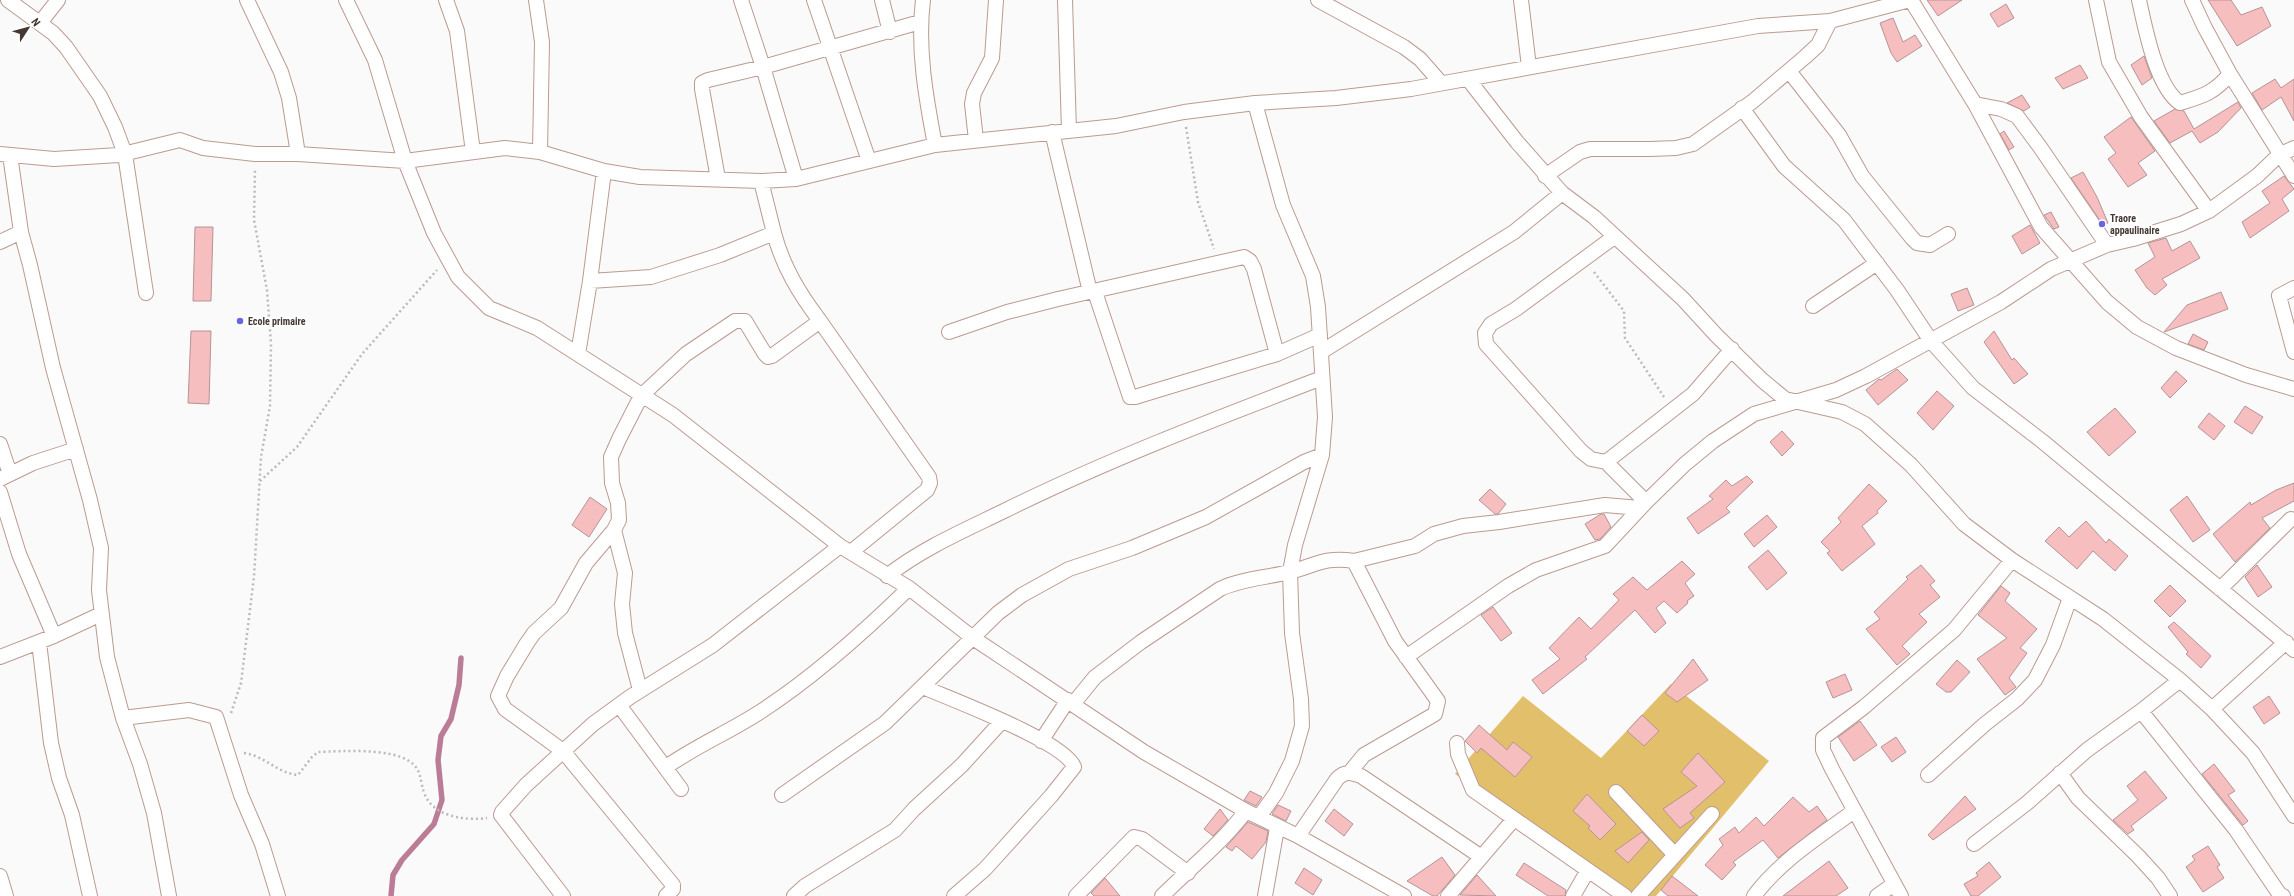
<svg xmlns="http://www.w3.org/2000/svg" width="2294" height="896" font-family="'Roboto Condensed',sans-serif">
<rect width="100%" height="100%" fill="#fafafa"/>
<!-- forest -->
<path fill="#e2bf6b" d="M1671,684L1769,761L1656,896H1630L1455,774L1523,696L1601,758Z"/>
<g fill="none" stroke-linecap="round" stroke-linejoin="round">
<!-- stream -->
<path stroke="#bb7d96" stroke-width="5.5" d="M391,896L393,875L402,860L434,824L442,800L438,760L441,736L451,719L459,685L461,658"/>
</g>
<!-- building -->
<path fill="#f7bec0" stroke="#b69395" d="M1927,0H1962L1938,16Z
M2208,0H2231L2241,15L2262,7L2271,26L2237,46Z
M2006,4L2014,18L1998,27L1990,14Z
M1893,18L1903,42L1915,35L1922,46L1897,62L1891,53L1880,23Z
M2144,56L2152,78L2142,85L2131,65Z
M2080,65L2088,78L2063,89L2055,78Z
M2275,79L2281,88L2294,79V121L2281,97L2262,110L2252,93Z
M2022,95L2030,107L2024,111L2007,103Z
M2238,102L2241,108L2218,132L2200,143L2192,131L2170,143L2154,121L2175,109L2184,111L2194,129Z
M2131,117L2155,151L2138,163L2147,175L2128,187L2108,159L2116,153L2104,137Z
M2004,131L2014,147L2009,150L2000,134Z
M2083,172L2097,197L2108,223L2103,225L2071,178Z
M2284,176L2294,189L2282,199L2289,211L2250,238L2242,222L2270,203L2262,191Z
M2051,212L2059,227L2054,229L2044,215Z
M2030,225L2040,243L2022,254L2012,236Z
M195,227H213L211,301H193Z
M2166,238L2172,251L2190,241L2200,258L2162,279L2167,285L2155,295L2147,288L2135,270L2155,257L2148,243Z
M1967,288L1974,305L1958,311L1951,294Z
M2221,292L2228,309L2164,332L2187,305Z
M191,331H211L209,404L188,403Z
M1994,331L2012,360L2014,358L2028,374L2014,384L1984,342Z
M2193,334L2208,342L2204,350L2188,344Z
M1897,369L1908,380L1878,405L1866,390L1879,379L1881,380Z
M2176,371L2187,381L2170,398L2161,388Z
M1937,391L1954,406L1933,430L1917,413Z
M2245,406L2263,417L2252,434L2234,422Z
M2115,408L2136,432L2109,456L2087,432Z
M2209,413L2225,426L2214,440L2198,427Z
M1782,431L1794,444L1782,456L1770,442Z
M1747,476L1753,482L1726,508L1730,512L1698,534L1687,518L1713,499L1709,496L1726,480L1732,486Z
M2294,483V501L2262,518L2270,528L2235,562L2213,534L2250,502L2251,505L2276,490Z
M1869,484L1887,501L1877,511L1878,513L1862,526L1875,544L1842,571L1827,553L1830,551L1821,542L1841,522L1838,518Z
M1490,489L1506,504L1498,514H1495L1479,500Z
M2187,496L2210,530L2193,542L2170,510Z
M590,497L607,509L589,537L572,525Z
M1601,514H1604L1611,527L1600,539L1595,540L1585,524Z
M1767,515L1777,527L1754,547L1744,534Z
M2086,521L2106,543L2109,539L2128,556L2115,571L2093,551L2077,569L2045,541L2059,527L2069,537Z
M1768,550L1787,573L1767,590L1748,567Z
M1682,561L1695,574L1685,583L1694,596L1687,601L1688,603L1677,613L1664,601L1656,608L1666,623L1655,633L1635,610L1585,657L1587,659L1543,694L1532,680L1560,659L1549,648L1579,617L1591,629L1619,600L1613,594L1633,577L1647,590Z
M1921,565L1935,581L1930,585L1940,597L1919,614L1927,622L1902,646L1910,654L1897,665L1866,629L1880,619L1874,612L1908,579L1906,577Z
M2257,565L2272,587L2258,597L2245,577Z
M2170,585L2186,601L2170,617L2154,601Z
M2001,586L2010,593L2005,601L2037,629L2020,648L2027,653L2009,678L2016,687L2005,695L1977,659L2007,638L1978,615Z
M1493,607L1512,633L1501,641L1481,615Z
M2174,622L2211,656L2201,668L2186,654L2188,652L2168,627Z
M1693,659L1708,680L1677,702L1665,693Z
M1957,660L1970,672L1951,692H1946L1936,684Z
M1845,674L1852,690L1833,698L1826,682Z
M2269,696L2280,713L2264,724L2253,707Z
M1642,715L1659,731L1644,746L1627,731Z
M1860,721L1877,745L1854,761L1838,737Z
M1479,725L1507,750L1513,742L1532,757L1515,777L1481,748L1477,753L1465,741Z
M1896,737L1906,752L1892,762L1881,747Z
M1698,753L1725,782L1690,813L1694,818L1680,828L1663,809L1697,786L1681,772Z
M2214,764L2235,791L2228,795L2248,821L2243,825L2202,774Z
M2145,771L2167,798L2131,826L2134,830L2128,834L2113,820L2138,800L2127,786Z
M1250,791L1262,797L1256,806L1244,800Z
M1587,794L1616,824L1600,840L1588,828L1590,826L1573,811Z
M1965,796L1976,809L1933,840L1928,835Z
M1793,797L1809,812L1817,806L1827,820L1778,858L1763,840L1733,862L1736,865L1722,880L1705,865L1723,845L1719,839L1735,827L1739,833L1756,817L1764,826Z
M1278,805L1291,811L1286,821L1272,814Z
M1220,809L1228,820L1213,836L1204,829Z
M1334,809L1353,824L1344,836L1325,821Z
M1248,822L1268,831L1266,842L1252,859L1236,846L1232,851L1226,847Z
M1642,832L1649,840L1628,863L1615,851Z
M2208,846L2220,865L2217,867L2224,878L2203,892L2186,867L2195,860L2192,856Z
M1442,857L1455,875L1437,896H1433L1407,881Z
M1829,861L1848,888L1836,896H1783Z
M1989,862L2001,877L1978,896H1971L1964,884L1978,876L1976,873Z
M1524,863L1566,890L1565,896H1548L1516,875Z
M1304,868L1322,880L1313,895L1295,883Z
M1477,875L1496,896L1460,895Z
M1672,876L1698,896H1668L1661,890Z
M1105,878L1120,896H1094L1091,893Z"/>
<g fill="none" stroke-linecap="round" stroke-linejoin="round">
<defs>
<path id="minor" d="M8,0L53,33L66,47L100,96L115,127L125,154L146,293
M247,0L281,72L289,98L298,154
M346,0L375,60L405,161L434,233L458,277L489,308L537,328L673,415L840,546L909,588L973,638L1144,752L1246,811L1298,836L1404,896
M446,0L457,31L473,152
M536,0L542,42L540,152
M741,0L763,67L796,179
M814,0L869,161
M882,0L890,32
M923,0C917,48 926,98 935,145
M1065,0L1069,131
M1318,0L1404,47L1420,59L1441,83
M1521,0L1529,67
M1911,0L1975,104L2041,227L2107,302L2137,327L2176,348L2246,375L2294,389
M2096,0L2109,62L2141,117L2209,211
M2139,0C2145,27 2156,87 2180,103C2203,96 2214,93 2230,74L2204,26L2192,0
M40,23L58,0
M1789,71L1839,135L1862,176L1912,238L1917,243L1930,245L1948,234
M2230,74L2294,176
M1468,79L1517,142L1562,193L1594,217L1683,299L1716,335L1762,380L1785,399L1842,412L1865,424L1911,465L1964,524L2012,560L2103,619L2180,680L2212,709L2253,753L2294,816
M1255,103L1283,205L1313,276L1318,307L1325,417L1322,455L1295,545L1290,572L1292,633L1301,699L1302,726L1292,761L1276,793L1259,817
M1975,104L2001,109L2017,116L2040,147L2107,245
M1742,108L1784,166L1844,220L1897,290L1931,341L1973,388L2042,441L2294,650
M1052,132L1090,292
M976,140L972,104L974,93L992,58L996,0
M0,154L54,159L119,155L180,140L203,148L255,154H298L405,161L505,148L540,152L604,171L640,177L761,181L796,179L935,145L1116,126L1184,112L1255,103L1336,98L1411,89L1758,26L1830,21L1910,0
M10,155L21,232L30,265L53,368L90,500L101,548L99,590L107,657L123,718L140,764L154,813L169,896
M1545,176L1580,152L1590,149H1650L1676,148L1693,144L1752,102L1805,57L1818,45L1830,21
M718,179L702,89V83L708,80L763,67L920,22
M1614,237L1516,309L1491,324L1485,333L1486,344L1581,451L1591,459L1606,462L1693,394L1732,349
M0,242L21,232
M590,281L604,171
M2294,288L2279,296L2294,352
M1095,292L1130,397H1135L1277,354L1320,335
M1813,306L1877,263
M820,321L929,477L930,483L927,490L851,552
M949,332L1007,312L1058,299L1244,257L1250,261L1254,269L1277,354
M1321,352L1514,232L1562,193
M578,354L590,281L651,277L720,255L774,233L761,181
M0,444L10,474
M1606,462L1646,502
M0,479L33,463L76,449
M0,492L19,554L54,636
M614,530L625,573L622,604L625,633L640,690
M1354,561L1415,546L1434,534L1463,526L1499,522L1605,505L1640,508
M887,576C923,548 963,531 1004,511C1107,460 1215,419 1322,378
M2220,589L2291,519
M39,642L51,743L59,778L72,815L90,896
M0,657L54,636L101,614
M1406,657L1508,586L1536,570L1605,546L1646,502L1685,464L1713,441L1754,414L1836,390L1866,376L2001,302L2051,269L2107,245L2133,239L2181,224L2209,211L2257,176L2279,155L2294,148
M923,687C950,699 1066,742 1074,767L1051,796L985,869L954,896
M1073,704L1095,677L1141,642L1220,589C1241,579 1265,578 1289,572C1315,566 1324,556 1354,561L1395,641L1438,701L1435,714L1364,755L1350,772
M619,705L681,789
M2212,709L2286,642
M2141,711L2236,830L2280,895L2283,896
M123,718L189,710L216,717L241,795L262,844L278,896
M1041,741L1068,700
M1457,743L1458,754L1473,790L1625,896
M666,767C696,746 729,732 760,712C814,677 863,633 909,588
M2060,773L2078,798L2138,856L2158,878L2170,896
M1928,775L1985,724L2017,699L2035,680L2053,645L2070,598
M1616,792L1675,855
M782,795L885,723L998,613L1022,595L1069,569L1132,548L1206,517L1304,462L1322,455
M1298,836L1337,779C1345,771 1350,772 1361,776L1480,856
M1974,844L2027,803L2087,750L2141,711L2180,680
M0,876L6,896
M563,896L501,815L502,812L526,785L593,724L630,697L713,645L840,546
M666,896L673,889V885L563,751L505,709L498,696L507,676L527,643L534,633L561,608L586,563L614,530L619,520L618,503L612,483L611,457L619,439L641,396L686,354L735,321H745L765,354L768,357L772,356L820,321C799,293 783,267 774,233
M794,896L805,886L895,830L914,809L962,765L1002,721
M1076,896L1134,837L1142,839L1188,873
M1162,896C1191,867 1220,845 1246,811
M1265,896L1277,828
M1448,896L1514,819
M1573,896L1588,870
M1638,896L1712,814
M1754,896C1780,861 1820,836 1854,811
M1877,896L1894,884
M1901,896L1832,769L1823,750V738L1864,707L1954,630L2012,560"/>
</defs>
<!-- minor casing -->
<use href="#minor" stroke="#bb9b90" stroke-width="16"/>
<!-- path -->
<path stroke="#bdb9b7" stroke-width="2.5" stroke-dasharray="2 3" stroke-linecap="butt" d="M1186,127L1198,202L1214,249
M1594,272L1624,311L1625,338L1664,397
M260,481L297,447L362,354L437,270
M231,713L241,683L254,577L261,457L270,406L271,344L267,290L254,220L255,169
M244,753C265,756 277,773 298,775L312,757L318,752C342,751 389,748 409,761C423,770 419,781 425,795C434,817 467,821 487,818"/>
<!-- minor -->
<use href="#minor" stroke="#fff" stroke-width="14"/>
</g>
<!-- markers -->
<g fill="#6667e0" stroke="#fff" stroke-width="1.5">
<circle cx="2102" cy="224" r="4"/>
<circle cx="240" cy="321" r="4"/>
</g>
<g text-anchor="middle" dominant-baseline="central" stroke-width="4" stroke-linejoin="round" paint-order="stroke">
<!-- poi labels -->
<g font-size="10" font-weight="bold" fill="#453833" stroke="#fff" text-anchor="start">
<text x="2110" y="218">Traore<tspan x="2110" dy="12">appaulinaire</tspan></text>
<text x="248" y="321">Ecole primaire</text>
</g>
</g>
<!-- north arrow -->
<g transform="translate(28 28) rotate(54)" stroke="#ffffff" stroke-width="3" paint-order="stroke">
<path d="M0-3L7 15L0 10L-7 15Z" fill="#453833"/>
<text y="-6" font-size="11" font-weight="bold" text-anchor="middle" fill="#453833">N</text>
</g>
</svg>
